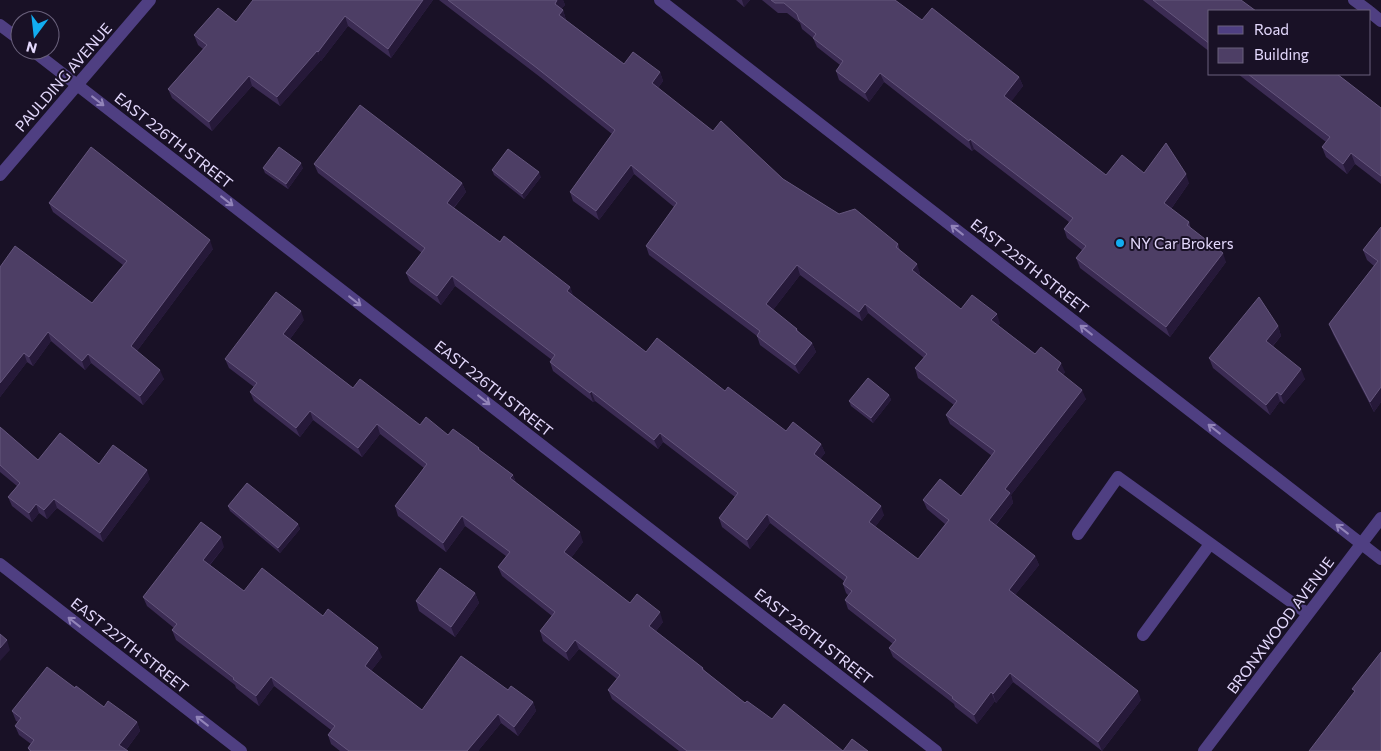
<svg xmlns="http://www.w3.org/2000/svg" width="1381" height="751" font-family="Commissioner,sans-serif">
<rect width="100%" height="100%" fill="#191126"/>
<g fill="none" stroke-linecap="round" stroke-linejoin="round">
<!-- minor -->
<path stroke="#4f3f82" stroke-width="12" d="M660,0L1381,559
M1354,0L1369,11
M1370,12L1381,21
M0,25L20,40
M32,50L936,751
M0,175L150,0
M1078,534L1118,477L1308,614
M0,564L241,751
M1143,635L1210,544
M1204,751L1381,518"/>
</g>
<!-- wall -->
<path fill="#3b2b53" d="M433,0L391,58L348,26L321,61V60L280,106L252,86L212,131L172,98L168,89L203,49L198,45L194,35L236,22Z
M439,0H563L565,5L561,9L563,10L566,20L624,64L660,72L663,81L658,88L713,131L783,179L839,214L898,244L900,251L920,273L919,275L961,309L1000,323L998,325L1035,354L1065,372L1063,375L1086,399L1011,495L1013,503L996,525L1035,556L1039,565L1015,595L1141,700L1102,751L1013,682L996,703L995,701L977,724L955,707L954,704L893,657L889,648L893,644L848,609L845,600L848,595L846,593L843,584L844,581L770,523L750,549L722,527L719,518L735,497L663,442L658,449L595,401L593,402L553,371L550,362L552,360L455,286L441,305L410,282L406,273L422,253L318,173L314,164L462,183L466,192L454,208L500,242L570,287L573,296L646,352L725,391L786,431L821,444L825,453L820,459L884,515L875,527L918,559L945,524L927,509L923,500L961,496L992,456L950,424L946,415L954,405L918,378L915,368L924,358L868,313L862,321L800,275L773,310L797,329L799,332L812,343L816,352L799,374L760,345L757,336L649,255L646,246L674,207L634,174L599,220L573,201L570,192L612,134L540,77Z
M736,0H750L744,7Z
M762,0H895L922,20L1019,77L1023,86L1011,101L1106,175L1144,173L1189,183L1171,209L1189,222L1191,229L1226,262L1170,337L1080,268L1076,258L1082,250L1067,238L1064,229L1069,222L974,149L972,151L884,82L869,102L839,80L836,71L840,65L817,47L813,38L802,29L800,23L787,13H778Z
M1143,0H1241L1210,11V52Z
M1238,74H1337L1381,108V184L1355,164L1347,174L1326,157L1322,147L1326,142Z
M263,168H303L288,189L265,173Z
M492,170L541,177L524,199L494,175Z
M49,203L213,249L137,351L164,379L143,405L91,363L85,370L51,341L33,366L27,362L0,397V267L92,303L123,265L53,212Z
M1381,227V402L1374,412L1333,334L1329,324L1374,266L1367,260L1363,250Z
M304,320L290,339L353,388L420,425L448,435L479,448L480,450L513,475L516,483L583,542L571,558L630,603L663,622L656,631L703,668L705,671L745,703L772,719L843,751H868H679L612,699L608,690L617,679L579,649L569,661L543,641L540,631L552,616L502,576L498,567L506,556L465,526L446,552L398,516L395,506L424,468L380,434L362,457L313,420L300,437L254,401L250,392L254,387L229,368L225,359Z
M1278,326L1281,336L1273,346L1305,379L1284,404L1280,401L1270,415L1213,368L1209,358Z
M889,395L891,400L873,423L851,406L849,401Z
M0,427L38,460L99,464L150,479L103,542L57,508L47,519L39,513L32,522L12,506L8,497L17,486L0,472Z
M228,506L298,524L300,529L280,553L230,511Z
M224,547L210,565L244,591L323,616L382,657L371,671L422,710L508,690L533,702L536,711L518,736L501,723L478,751H340L331,744L328,735L331,730L274,686L259,706L236,688L235,685L176,640L172,630L174,628L147,606L143,597Z
M475,593L479,603L455,637L419,611L416,601Z
M75,688L104,707L137,722L140,731L126,750L128,751H29L28,748L31,744L19,735L15,726L18,722L16,721L12,711Z"/>
<!-- shaded-wall -->
<path fill="#261939" d="M423,0H433L391,58L388,49Z
M557,0H563L565,5L558,13L555,4Z
M742,0H750L744,7Z
M563,10L566,20L563,24L559,15Z
M345,16L348,26L321,61L318,52Z
M317,51L321,60L280,106L277,97Z
M660,72L663,81L655,92L652,83Z
M880,73L884,82L869,102L865,93Z
M249,76L252,86L212,131L209,122Z
M1019,77L1023,86L1008,106L1004,96Z
M970,139L974,149L972,151L969,141Z
M1351,153L1355,164L1347,174L1343,164Z
M301,163L303,168L288,189L286,184Z
M631,165L634,174L599,220L596,211Z
M539,172L541,177L524,199L522,194Z
M1186,174L1189,183L1168,213L1164,203Z
M462,183L466,192L450,212L447,203Z
M210,240L213,249L134,355L131,346Z
M1223,253L1226,262L1170,337L1166,327Z
M917,264L920,273L916,279L912,270Z
M797,265L800,275L770,314L766,304Z
M452,276L455,286L441,305L437,296Z
M570,287L574,297L567,291Z
M865,304L868,313L862,321L859,312Z
M301,311L304,320L287,343L283,334Z
M997,314L1000,323L995,329L991,320Z
M1278,326L1281,336L1269,350L1266,341Z
M48,332L51,341L33,366L29,357Z
M812,343L816,352L799,374L795,365Z
M24,353L27,362L0,397V383Z
M88,354L91,363L85,370L82,361Z
M1061,363L1065,372L1060,379L1057,370Z
M1301,369L1305,379L1284,404L1281,395Z
M160,370L164,379L143,405L140,396Z
M1381,387V402L1374,412L1370,402Z
M1082,390L1086,399L1011,495L1013,503L992,529L989,520L1005,489Z
M591,391L595,401L593,402L590,393Z
M1277,392L1280,401L1270,415L1266,405Z
M889,395L891,400L873,423L871,418Z
M310,411L313,420L300,437L296,428Z
M377,424L380,434L362,457L358,448Z
M660,433L663,442L658,449L654,440Z
M821,444L825,453L817,463L814,454Z
M147,470L150,479L103,542L100,533Z
M513,475L516,484L510,478Z
M54,499L57,508L47,519L44,510Z
M36,504L39,513L32,522L29,513Z
M881,506L884,515L872,531L869,522Z
M767,514L770,523L750,549L747,540Z
M462,516L465,526L446,552L443,543Z
M298,524L300,529L280,553L278,548Z
M580,532L583,542L568,562L564,552Z
M221,537L224,547L206,569L203,560Z
M1035,556L1039,565L1012,599L1009,590Z
M475,593L479,603L455,637L451,627Z
M660,612L663,622L653,635L649,626Z
M7,640L10,650L0,661V648Z
M575,640L579,649L569,661L566,652Z
M378,648L382,657L368,675L365,666Z
M1010,673L1013,682L996,703L993,694Z
M271,677L274,686L259,706L256,696Z
M1138,691L1141,700L1102,751L1098,742Z
M991,692L995,701L977,724L974,715Z
M533,702L536,711L518,736L514,727Z
M498,714L501,723L478,751H467Z
M137,722L140,731L125,751L119,745Z"/>
<!-- building -->
<path fill="#4d3e65" stroke="#65567d" d="M253,0H423L388,49L345,16L318,52L317,51L277,97L249,76L209,122L168,89L207,45L194,35L218,8L236,22Z
M448,0H557L555,4L563,10L559,15L624,64L633,52L660,72L652,83L713,131L721,121L783,179L839,214L855,209L898,244L896,247L917,264L912,270L961,309L972,295L997,314L991,320L1035,354L1041,347L1061,363L1057,370L1082,390L1005,489L1010,493L989,520L1035,556L1009,590L1138,691L1098,742L1010,673L993,694L991,692L974,715L952,698L953,697L889,648L896,640L845,600L852,591L843,584L847,577L767,514L747,540L719,518L738,493L660,433L654,440L591,391L590,393L550,362L555,355L452,276L437,296L406,273L425,248L314,164L360,105L462,183L447,203L500,242L504,236L570,287L567,291L646,352L657,338L725,391L728,387L786,431L793,422L821,444L814,454L881,506L869,522L918,559L949,520L923,500L940,479L961,496L995,451L946,415L957,401L915,368L927,354L865,304L859,312L797,265L766,304L797,329L796,330L812,343L795,365L757,336L760,331L646,246L677,203L631,165L596,211L570,192L615,130L537,68Z
M771,0H895L922,20L932,8L1019,77L1004,96L1106,175L1122,155L1144,173L1166,143L1186,174L1164,203L1189,222L1187,225L1223,253L1166,327L1076,258L1086,246L1064,229L1073,218L970,139L969,141L880,73L865,93L836,71L843,61L813,38L816,34L799,20L797,14L784,3H775Z
M1153,0H1241L1256,11H1210V44Z
M1248,74H1337L1381,108V176L1351,153L1343,164L1322,147L1330,137Z
M91,147L210,240L131,346L160,370L140,396L88,354L82,361L48,332L29,357L24,353L0,383V267L15,246L92,303L127,261L49,203Z
M279,147L301,163L286,184L263,168Z
M508,149L539,172L522,194L492,170Z
M1381,227V387L1370,402L1329,324L1378,261L1363,250Z
M276,292L301,311L283,334L353,388L360,379L420,425L426,417L448,435L453,429L479,448L478,449L513,475L510,478L580,532L564,552L630,603L637,594L660,612L649,626L703,668L702,669L745,703L747,701L772,719L784,704L843,751L852,739L868,751H687L608,690L620,675L575,640L566,652L540,631L555,612L498,567L510,552L462,516L443,543L395,506L427,464L377,424L358,448L310,411L296,428L250,392L257,383L225,359Z
M1259,297L1278,326L1266,341L1301,369L1281,395L1277,392L1266,405L1209,358Z
M868,378L889,395L871,418L849,401Z
M0,427L38,460L60,433L99,464L113,445L147,470L100,533L54,499L44,510L36,504L29,513L8,497L20,483L0,465Z
M247,483L298,524L278,548L228,506Z
M201,522L221,537L203,560L244,591L262,568L323,616L328,609L378,648L365,666L422,710L461,656L508,690L511,686L533,702L514,727L498,714L467,751H349L328,735L335,726L271,677L256,696L233,679L234,678L172,630L177,624L143,597Z
M440,568L475,593L451,627L416,601Z
M0,634L7,640L0,648Z
M1381,652V751H1309L1355,691L1352,689Z
M47,667L75,688L76,686L104,707L108,701L137,722L119,745L128,751H31L28,748L34,740L15,726L21,718L12,711Z"/>
<!-- one-way arrows -->
<defs><path id="oneway-shaft" d="M-6 0H5M1.5-3L5.5 0L1.5 3" fill="none" stroke-width="1.6" stroke-linecap="round" stroke-linejoin="round" transform="scale(1.25)"/></defs>
<g stroke="#9284b9">
<use href="#oneway-shaft" transform="translate(98 101) rotate(38)"/>
<use href="#oneway-shaft" transform="translate(227 201) rotate(38)"/>
<use href="#oneway-shaft" transform="translate(957 230) rotate(-142)"/>
<use href="#oneway-shaft" transform="translate(355 301) rotate(38)"/>
<use href="#oneway-shaft" transform="translate(1086 330) rotate(-142)"/>
<use href="#oneway-shaft" transform="translate(484 400) rotate(38)"/>
<use href="#oneway-shaft" transform="translate(1214 429) rotate(-142)"/>
<use href="#oneway-shaft" transform="translate(1342 529) rotate(-142)"/>
<use href="#oneway-shaft" transform="translate(74 622) rotate(-142)"/>
<use href="#oneway-shaft" transform="translate(202 721) rotate(-142)"/>
</g>
<!-- markers -->
<circle fill="#12adf0" stroke="#191126" stroke-width="2" cx="1120" cy="243" r="5"/>
<g text-anchor="middle" dominant-baseline="central" stroke-width="4" stroke-linejoin="round" paint-order="stroke">
<!-- street labels -->
<g font-size="15" fill="#e4d9fd" stroke="#191126">
<text transform="translate(63 77) rotate(-49)">PAULDING AVENUE</text>
<text transform="translate(174 140) rotate(38)">EAST 226TH STREET</text>
<text transform="translate(1030 266) rotate(38)">EAST 225TH STREET</text>
<text transform="translate(494 388) rotate(38)">EAST 226TH STREET</text>
<text transform="translate(1280 625) rotate(-53)">BRONXWOOD AVENUE</text>
<text transform="translate(814 636) rotate(38)">EAST 226TH STREET</text>
<text transform="translate(130 645) rotate(38)">EAST 227TH STREET</text>
</g>
<!-- poi labels -->
<g font-size="15" fill="#e4d9fd" stroke="#191126" text-anchor="start">
<text x="1130" y="243">NY Car Brokers</text>
</g>
</g>
<!-- legend -->
<rect x="1208" y="10" width="162" height="65" fill="#191126" stroke="#6a617c"/>
<rect x="1218" y="26" width="25" height="8" fill="#4f3f82" stroke="#6a617c"/>
<text x="1254" y="35" font-size="15" fill="#e4d9fd">Road</text>
<rect x="1218" y="48" width="25" height="15" fill="#4d3e65" stroke="#6a617c"/>
<text x="1254" y="60" font-size="15" fill="#e4d9fd">Building</text>
<!-- north arrow -->
<g transform="translate(35 35) rotate(195)"><circle r="24" fill="#191126" stroke="#6a617c"/>
<path d="M0-4L9 19L0 12L-9 19Z" fill="#12adf0"/>
<text y="-8" font-size="14" font-weight="bold" text-anchor="middle" fill="#e4d9fd">N</text>
</g>
</svg>
